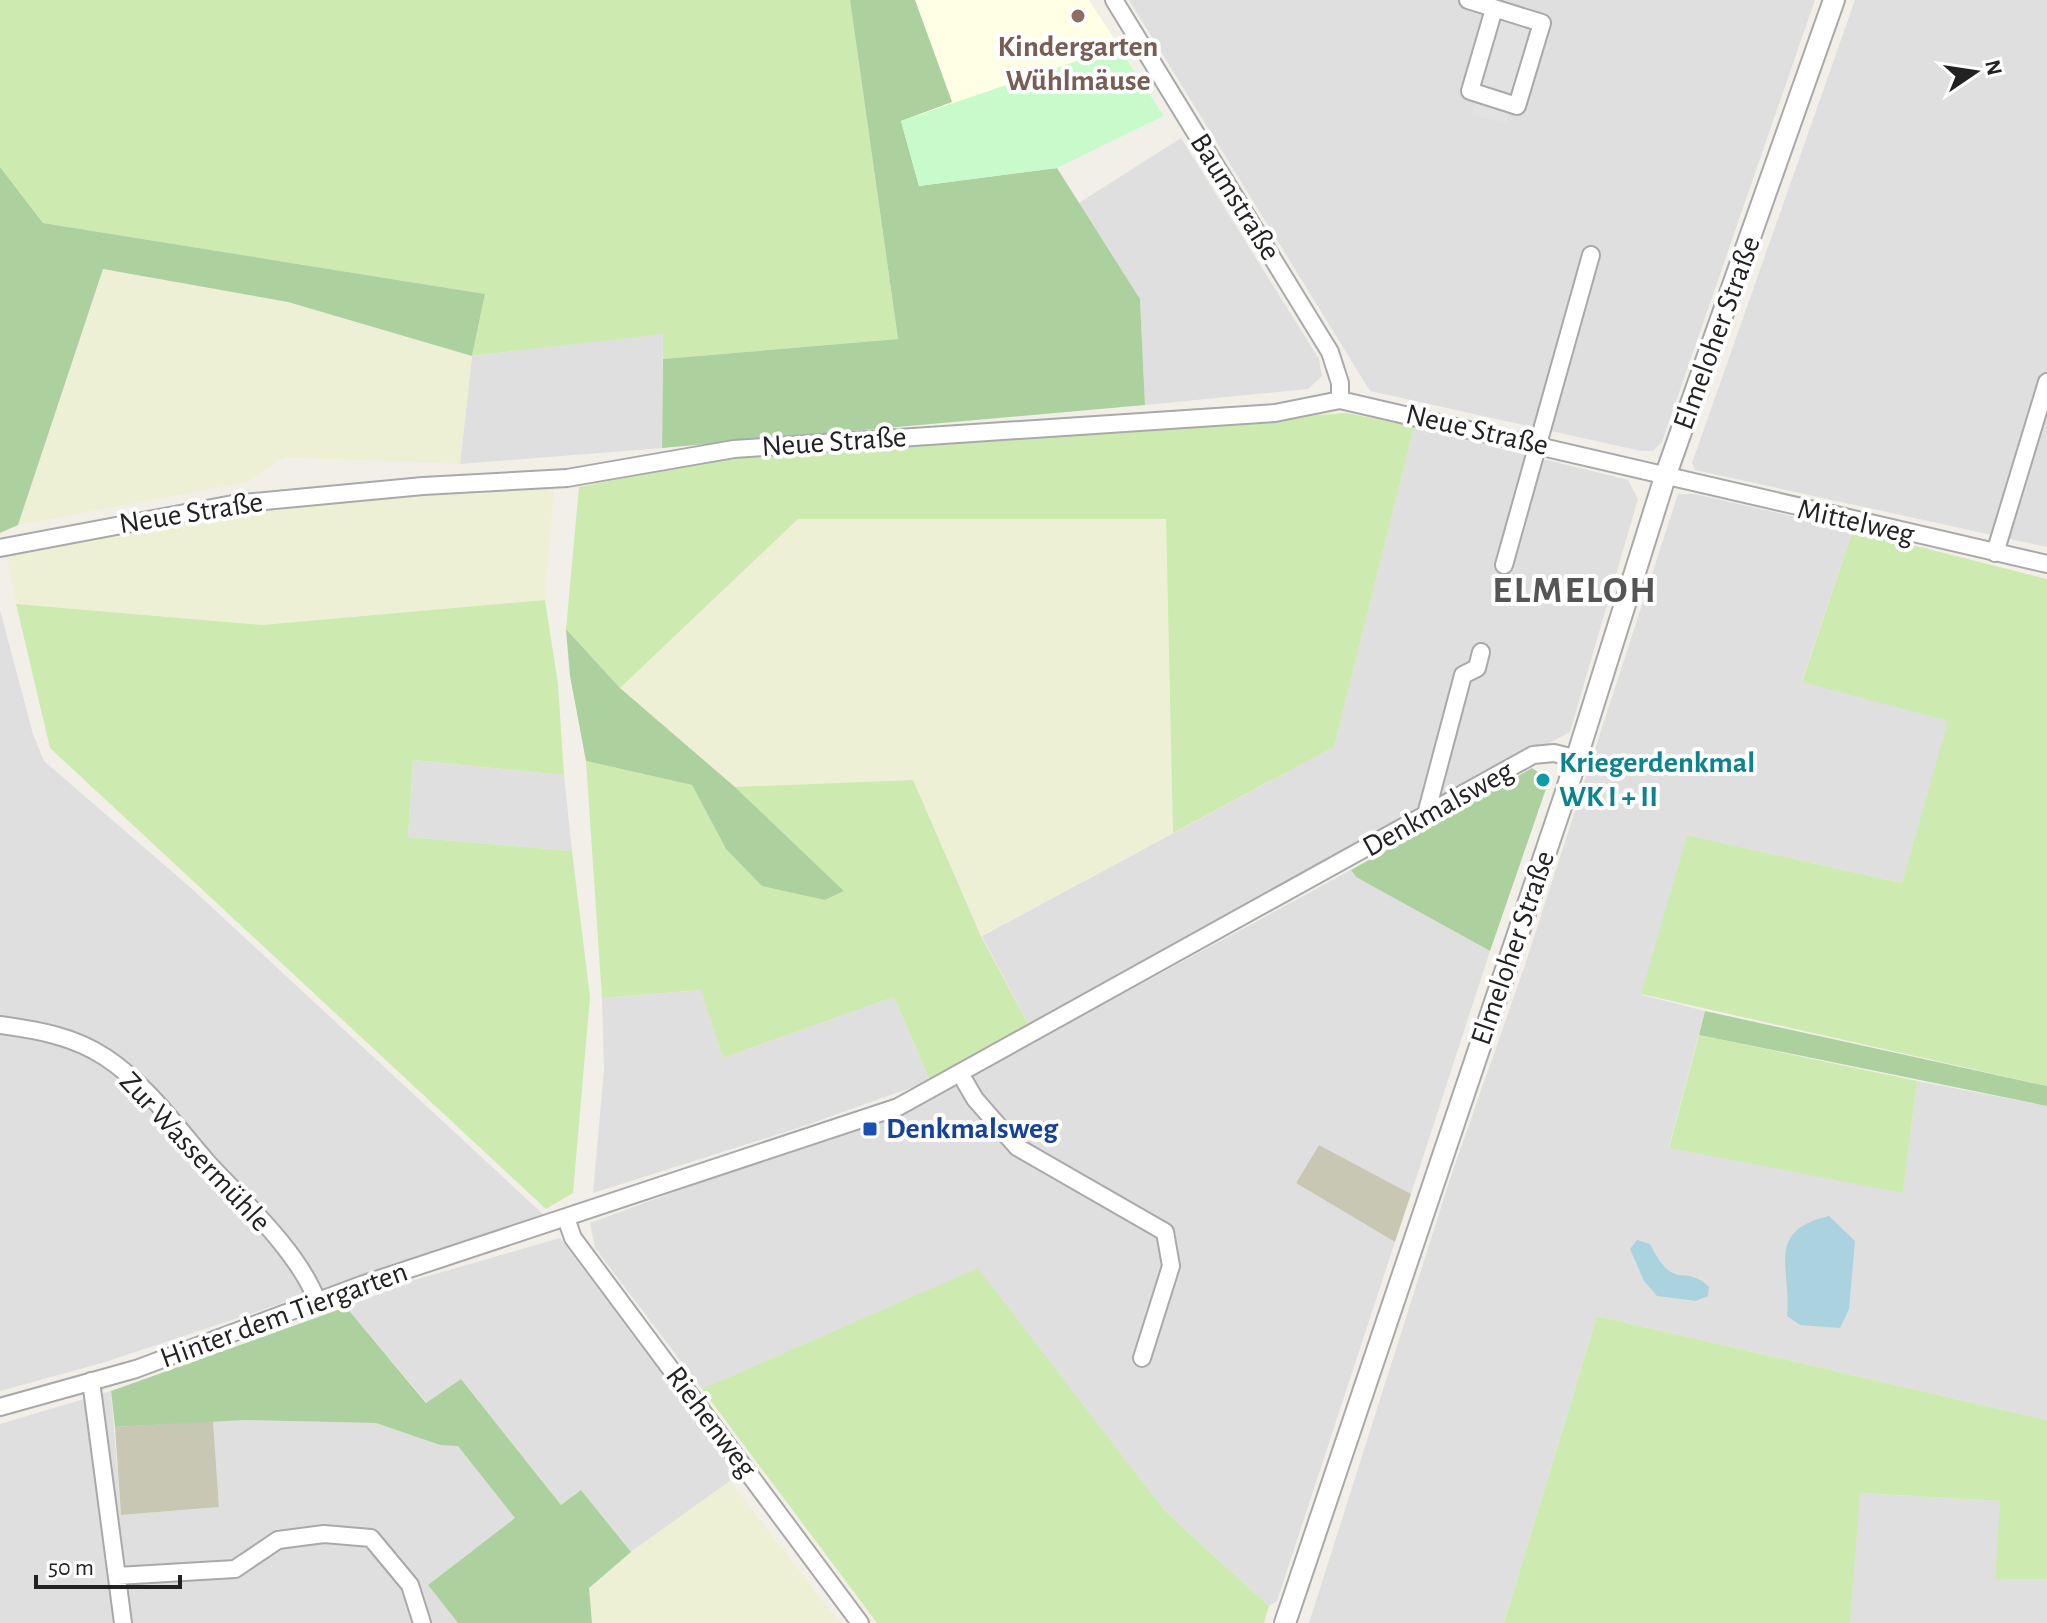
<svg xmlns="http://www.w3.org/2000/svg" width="2047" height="1623" font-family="'Alegreya Sans',sans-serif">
<rect width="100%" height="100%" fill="#f2efe9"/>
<!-- residential -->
<path fill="#e0dfdf" d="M1129,0H1815L1662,442L1653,451H1641L1370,391Z
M1855,0H2047V547L1695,470L1692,463Z
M1181,138L1319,359L1322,376L1308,389L1145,405L1140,299L1079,203Z
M663,333L662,448L460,464L472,356Z
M1414,427L1628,480L1638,499L1570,732L1028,1024L982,936L1334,747Z
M1678,494H1695L1853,530L1802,681L1949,721L1902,883L1687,835L1642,995L1705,1011L1669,1147L1903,1192L1917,1081L2047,1106V1420L1597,1316L1504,1623H1309L1450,1179L1524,968Z
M0,610L33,734L44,761L191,888L545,1216L102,1363L0,1391Z
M413,760L564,775L572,851L408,837Z
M1351,870L1356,877L1490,951L1411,1194L1319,1145L1296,1183L1395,1242L1277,1601L1269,1606L1165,1511L978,1269L702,1389L595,1248L590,1223L933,1097Z
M702,990L723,1058L894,997L930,1081L801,1127L593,1193L604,1070L602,998Z
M560,1238L728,1463L730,1481L631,1552L582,1491L561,1505L461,1379L427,1403L346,1307L411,1281Z
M111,1391L121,1515L219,1507L213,1421L245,1420L376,1423L440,1445H458L515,1518L428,1585L458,1623H0V1424Z
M1859,1493L2001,1501L1995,1580L2047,1579V1623H1850Z"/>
<!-- education -->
<path fill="#ffffe5" d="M915,0H1089L1164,116L1057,168L901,121L952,101Z"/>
<!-- construction -->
<path fill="#c7c7b4" d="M1319,1145L1411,1194L1395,1242L1296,1183Z
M213,1421L219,1507L121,1515L115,1427Z"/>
<!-- farmland -->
<path fill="#eef0d5" d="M103,269L288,302L472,356L460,464L286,457L248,482L18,525Z
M554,488L545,600L262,625L16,604L6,554L233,512L423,493Z
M797,519H1166L1173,833L982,936L913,780L735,787L620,688Z
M730,1481L840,1623H592L588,1588L631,1552Z"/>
<!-- grass -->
<path fill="#cdebb0" d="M0,0H850L898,339L663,359V334L472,356L485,294L43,223L0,167Z
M1347,413L1414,427L1334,747L1173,833L1166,519H798L620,688L566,629L579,487L729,457Z
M1853,530L2047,579V1086L1641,994L1687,835L1902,883L1948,721L1802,682Z
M545,600L558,684L564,775L413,760L408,837L572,851L590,997L573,1193L546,1209L50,748L16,604L262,625Z
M586,761L692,785L726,849L825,900L844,891L735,787L913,780L981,936L1028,1024L930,1081L894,997L723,1058L701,990L602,998Z
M1699,1035L1917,1081L1903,1193L1669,1148Z
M978,1268L1165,1511L1269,1606L1264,1623H877L702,1389Z
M1597,1316L2047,1420V1579L1995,1580L2000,1501L1860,1493L1850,1623H1504Z"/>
<!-- forest -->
<path fill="#add19e" d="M850,0H915L952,102L901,121L919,186L1057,168L1140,299L1145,405L662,448L663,359L898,339Z
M0,167L43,223L485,294L472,356L288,302L103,269L18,525L0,533Z
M566,629L620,688L735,787L844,891L825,900L762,886L726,849L692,785L586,761L570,676Z
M1532,768L1549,780L1490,951L1356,877L1351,870Z
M1705,1011L2047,1086V1106L1699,1035Z
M346,1307L426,1403L461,1379L561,1505L581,1490L631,1552L589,1588L592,1623H458L428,1585L515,1518L458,1446L440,1445L376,1423L245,1420L115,1427L111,1391Z"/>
<!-- park -->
<path fill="#c8facc" d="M1113,38L1164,116L1057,168L919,186L901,121L1077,61Z"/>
<!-- parking -->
<path fill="#e2e2e2" d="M1501,17L1535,28L1506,123L1472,114Z"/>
<!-- water -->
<path fill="#aad3df" d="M1829,1216L1855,1241L1849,1309L1840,1328L1800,1325L1787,1316C1792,1269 1764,1231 1829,1216Z
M1637,1240L1650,1244C1676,1295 1682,1261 1709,1287L1708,1296L1696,1301L1657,1296L1644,1281L1630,1249Z"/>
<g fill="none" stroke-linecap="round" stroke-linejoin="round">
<defs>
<path id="minor" d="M1114,0L1330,352L1340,383V400
M1468,0L1542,23L1517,106L1470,91L1494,9
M0,548L233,504L423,486L567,478L734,449L1275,413L1340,400L2047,564
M1995,553L2047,382
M1504,565L1591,255
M1425,818L1463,675L1477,668L1481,652
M0,1025C37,1030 73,1036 105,1057C145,1083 176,1126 207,1162C243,1201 299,1252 317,1301
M961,1075L975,1099L1017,1147L1165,1232L1171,1266L1142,1358
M566,1218L573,1238L860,1623
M91,1381L123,1623
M0,1407L136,1369L361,1285L898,1107L1533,755L1554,753L1574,758
M117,1576L235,1569L278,1540L324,1534L371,1538L410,1585L422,1623"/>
<path id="tertiary" d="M1285,1623L1565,795L1665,477L1834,0"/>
</defs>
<!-- minor casing -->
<use href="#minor" stroke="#a9a9a9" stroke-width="20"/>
<!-- tertiary casing -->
<use href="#tertiary" stroke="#a9a9a9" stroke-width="24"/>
<!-- minor -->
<use href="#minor" stroke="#fff" stroke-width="16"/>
<!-- tertiary -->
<use href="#tertiary" stroke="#fff" stroke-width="20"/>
</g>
<!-- markers -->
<circle fill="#8d6e63" stroke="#fff" stroke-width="3" cx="1078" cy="16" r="8"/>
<circle fill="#0f9aa8" stroke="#fff" stroke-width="3" cx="1543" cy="780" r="8"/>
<rect fill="#1a4fb4" stroke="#fff" stroke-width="3" x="862" y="1121" width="16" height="16" rx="4"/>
<g text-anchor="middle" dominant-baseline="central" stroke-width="8" stroke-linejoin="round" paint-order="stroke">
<!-- education labels -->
<g font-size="30" font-weight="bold" fill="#785e54" stroke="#fff">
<text x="1078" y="47">Kindergarten<tspan x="1078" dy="34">Wühlmäuse</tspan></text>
</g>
<!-- street labels -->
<g font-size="30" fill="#222" stroke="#fff">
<text transform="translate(1235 197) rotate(58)">Baumstraße</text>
<text transform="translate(1717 333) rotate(-70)">Elmeloher Straße</text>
<text transform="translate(1477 430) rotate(13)">Neue Straße</text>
<text transform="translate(834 442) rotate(-4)">Neue Straße</text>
<text transform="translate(191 513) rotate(-9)">Neue Straße</text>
<text transform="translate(1856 522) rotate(13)">Mittelweg</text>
<text transform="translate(1438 809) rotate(-29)">Denkmalsweg</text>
<text transform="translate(1513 948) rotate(-71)">Elmeloher Straße</text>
<text transform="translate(195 1152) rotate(47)">Zur Wassermühle</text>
<text transform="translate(284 1315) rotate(-20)">Hinter dem Tiergarten</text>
<text transform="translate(711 1422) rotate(53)">Riehenweg</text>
</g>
<!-- culture labels -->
<g font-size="30" font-weight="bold" fill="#0d838f" stroke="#fff" text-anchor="start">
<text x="1559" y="763">Kriegerdenkmal<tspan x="1559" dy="34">WK I + II</tspan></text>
</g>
<!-- transit labels -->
<g font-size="30" font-weight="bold" fill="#164399" stroke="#fff" text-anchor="start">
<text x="886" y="1129">Denkmalsweg</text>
</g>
<!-- district labels -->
<g font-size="38" font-weight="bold" letter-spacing="2" fill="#555" stroke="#fff">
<text x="1575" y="591">ELMELOH</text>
</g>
</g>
<!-- north arrow -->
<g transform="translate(1975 72) rotate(77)" stroke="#ffffff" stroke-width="6" paint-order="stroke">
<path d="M0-6L14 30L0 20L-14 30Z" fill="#222222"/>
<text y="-12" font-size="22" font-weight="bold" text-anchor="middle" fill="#222222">N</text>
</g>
<!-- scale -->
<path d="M36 1575v12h144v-12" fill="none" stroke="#222222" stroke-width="4"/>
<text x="48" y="1575" font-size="24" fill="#222222" stroke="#ffffff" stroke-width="6" paint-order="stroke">50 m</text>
</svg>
